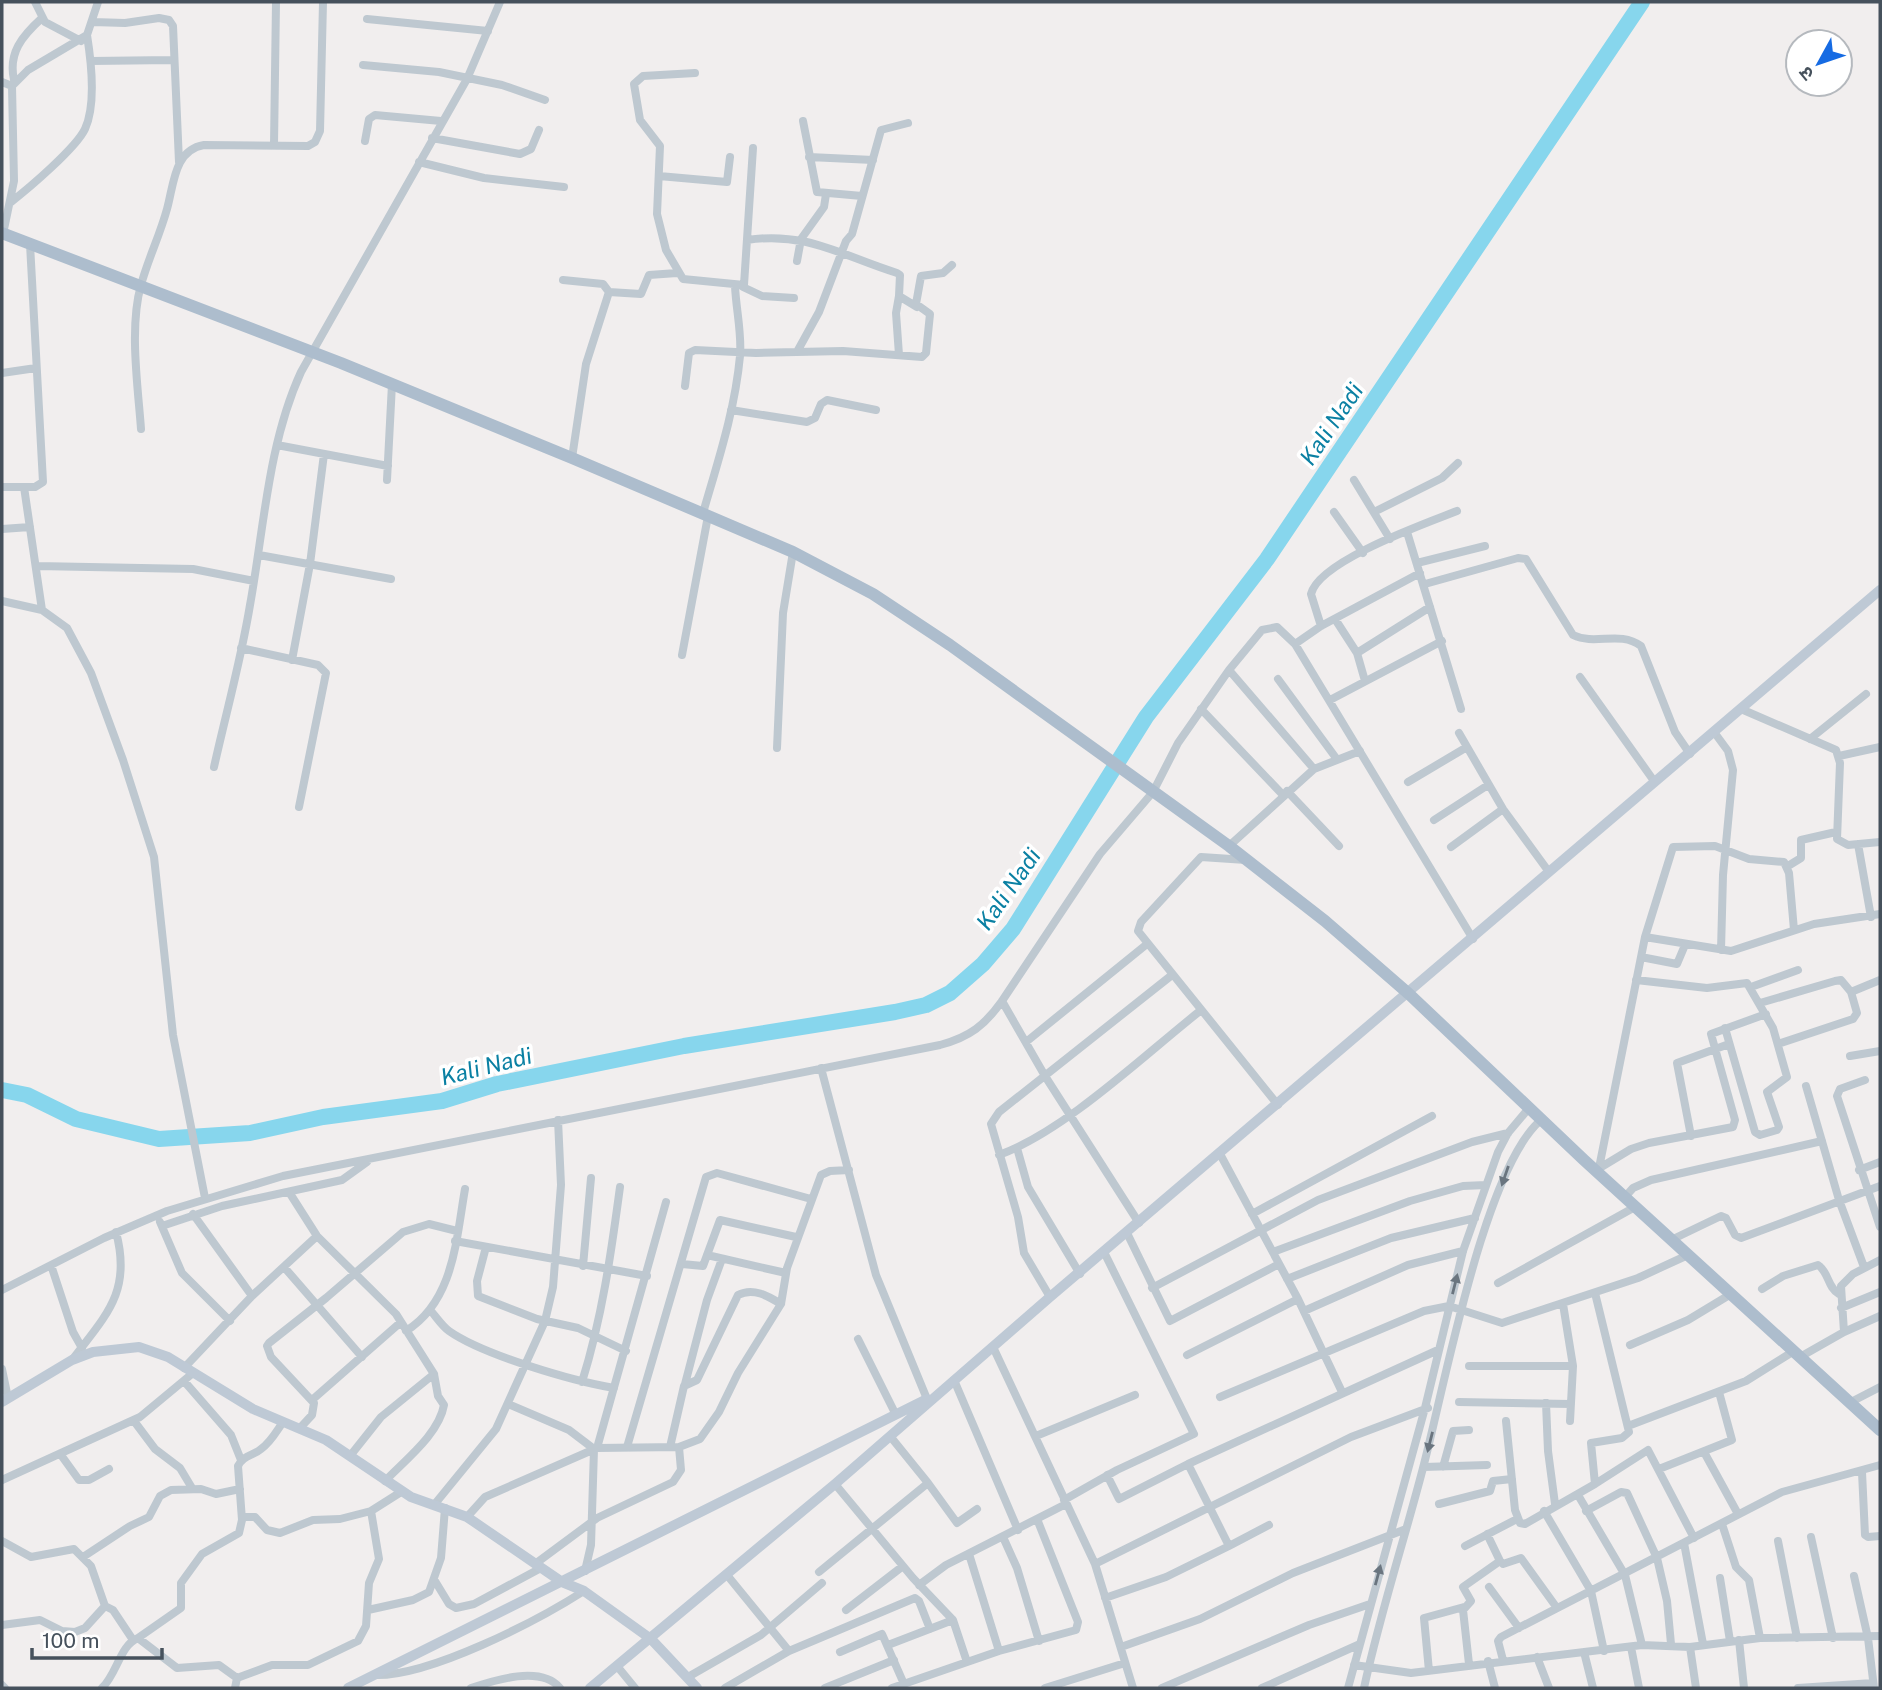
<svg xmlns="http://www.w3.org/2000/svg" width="1882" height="1690" font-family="'Public Sans','Noto Sans Devanagari',sans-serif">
<rect width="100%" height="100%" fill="#f1eeee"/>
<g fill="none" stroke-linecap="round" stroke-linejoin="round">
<!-- river -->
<path stroke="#87d6ed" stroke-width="16" d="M2,1090L27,1095L76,1119L159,1139L250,1133L323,1117L442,1101L497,1084L684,1046L895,1012L926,1005L950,993L983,964L1013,929L1146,717L1267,559L1642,2"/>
<!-- street -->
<path stroke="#bec8d0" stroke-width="8" d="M35,2L45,22L81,41
M367,19L488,31
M93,22L125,23L159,18L169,20L173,26L179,162
M91,61L172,60
M363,65L439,72L502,85L545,100
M695,73L643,76L634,84L640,120L660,146L657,214L666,250L683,279L744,285L753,148
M14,80C8,53 22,36 42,18
M2,82L12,86
M803,121L817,192L862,196
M432,138L520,154L531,149L539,130
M365,141L369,119L375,115L441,121
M274,145L276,2
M809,157L873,160
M419,162L484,178L564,187
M659,176L727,182L730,157
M11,202C29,188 76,148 85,129C96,105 91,60 87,35
M3,234L14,181L12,86L28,70L87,35L98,2
M747,240C807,231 842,256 897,273L900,275L899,296L917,307
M797,261L801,239L824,207L826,194
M563,280L603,284L609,292L586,364L572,458
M743,287L762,296L794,298
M609,292L641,294L649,275L677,273
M899,296L896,313L899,355
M798,350L819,312L846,241L852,234L881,130L908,123
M2,373L36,368
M685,386L689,353L695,350L756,353L843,351L922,357L926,353L930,314L916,304L921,276L943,273L952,265
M731,410L807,422L815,418L821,404L827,400L876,410
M141,429C138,387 129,327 141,285C148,259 160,235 167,209C174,184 174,150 204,145L308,146L315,142L320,131L323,2
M277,445L388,466
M387,480L392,384
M1354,480L1390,539
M2,487H35L43,482L30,244
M24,487L42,610
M1334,512L1363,553
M1374,512L1442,478L1458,463
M703,513C718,461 735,410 740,356C742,334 736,309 735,286
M2,529L30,527
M1407,532L1461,709
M259,555L391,579
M1417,563L1485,546
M37,566L193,569L254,581
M1425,584L1518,558L1526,559L1573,635C1596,646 1619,630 1641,646L1675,732L1690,754
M2,601L42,610L67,628L91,673L123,760L154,857L173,1035L205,1198
M1335,619L1357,653L1365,681
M1321,626L1311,594C1319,561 1424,524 1457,511
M1295,644L1321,626L1420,573
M241,648L318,665L326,673L299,807
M1357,653L1430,607
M682,655L708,516
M292,660L310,564L324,454
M1229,670L1314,769
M1580,677L1654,781
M1278,679L1336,758
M1330,700L1442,641
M1201,709L1283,795
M1741,709L1836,750L1840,763L1837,839L1848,845L1880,842
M1714,732L1728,751L1733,770L1723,875L1721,950
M1459,733L1503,809L1549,872
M1810,739L1866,694
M777,748L783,613L793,552
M1839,756L1880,747
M214,767C226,713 241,660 250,605C264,528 268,444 301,372L467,79L500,2
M1408,782L1467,747
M1287,791L1339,846
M1434,820L1488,785
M1858,844L1871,917
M1229,846L1314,769L1360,751
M1451,847L1503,809
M1246,860L1201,857L1141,922L1138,931L1278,1105
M1788,866L1801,858V840L1836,832
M1645,937L1731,951L1814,924L1880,914
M1641,957L1677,964L1685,945
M1636,980L1707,988L1747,983L1773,1028L1787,1077L1767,1092L1779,1127L1777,1130L1760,1135L1755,1132L1725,1028
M1751,987L1798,970
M1851,992L1880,980
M1002,1001L1045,1076L1139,1223
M1760,1003L1835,981L1841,980L1851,992L1857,1013L1853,1019L1778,1044
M1026,1042L1147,944
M1850,1056L1880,1051
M821,1068L876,1275L927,1399
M1865,1080L1840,1089L1837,1096L1880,1227
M1806,1086L1839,1200L1864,1267
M1691,1136L1677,1063L1729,1044
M1017,1148L1028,1187L1080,1274
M1220,1154L1298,1299L1342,1392
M999,1155C1065,1131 1143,1056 1200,1011
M1599,1168L1645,937L1673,847L1715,846L1749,859L1784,862L1789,873L1794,930
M1598,1169L1631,1149L1649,1143L1733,1127L1735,1120L1711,1034L1766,1014
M1859,1170L1880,1162
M289,1192L317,1236L396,1314L434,1374L438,1396L444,1405C439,1434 405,1460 385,1481
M1625,1197L1633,1188L1651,1180L1822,1141
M193,1214L252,1296
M1252,1214L1432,1116
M160,1222L182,1273L230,1321
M162,1226L222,1206L342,1180L367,1162
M1127,1233L1170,1321L1279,1264
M1671,1240L1721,1216L1726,1218L1735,1235L1741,1238L1880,1186
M455,1241L647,1276
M486,1247L477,1281L478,1296L537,1319L578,1328L626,1351
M1273,1252L1410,1201L1463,1186L1486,1185
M707,1255L786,1273
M682,1264L703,1266L720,1220L796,1237
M51,1265L73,1332L82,1348
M583,1266L591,1178
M284,1267L362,1357
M1287,1279L1391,1238L1475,1218
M1498,1283L1635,1207
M1152,1288L1318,1200L1472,1142L1508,1133
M1762,1289L1783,1276L1818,1265C1829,1272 1827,1287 1839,1294
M2,1290L104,1238L167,1211L283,1176L940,1045C970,1037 985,1025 1002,1001L1100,854L1153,792L1178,743L1229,670L1262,630L1277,627L1295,644L1473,939
M1050,1297L1024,1253L1018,1217L991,1124L999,1112L1172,975
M1563,1304L1573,1366L1570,1421
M1841,1308L1880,1292
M431,1311C437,1318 442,1326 449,1331C483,1355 573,1381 614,1388
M1304,1311L1408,1265L1463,1251
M406,1331C454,1301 456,1240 465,1189
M1844,1332L1880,1316
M858,1339L895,1413
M1630,1345L1688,1320L1731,1294
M993,1347L1095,1564L1133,1688
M1187,1355L1298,1299
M1800,1357L1844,1332L1841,1286L1853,1274L1880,1260
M72,1360C106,1315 132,1292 116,1232
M1469,1366H1573
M184,1368L252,1296L317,1236
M2,1369L8,1398
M954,1380L1018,1530
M184,1381L231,1435L241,1460
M582,1382C602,1318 611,1254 620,1187
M685,1384L707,1300L722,1259
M1220,1397L1424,1311L1449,1306L1502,1323L1638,1278L1688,1255
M312,1400L401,1322
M1459,1402L1571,1404
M1851,1402L1880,1387
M1546,1403L1548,1451L1555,1504
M508,1404L569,1430L594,1449L591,1545L585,1571
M134,1421L155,1449L180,1468L192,1488
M1506,1421L1515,1510L1520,1523L1525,1524L1595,1484L1591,1443L1622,1438L1629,1432L1595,1293
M1628,1426L1746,1381L1794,1351
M300,1428L312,1415L314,1403L271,1357L267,1346L269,1343L326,1298L403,1232L429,1224L457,1231
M1036,1436L1135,1395
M627,1447L706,1177L717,1173L811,1199
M670,1447L684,1386L697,1380L738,1295C753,1287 768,1296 781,1304
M597,1448L666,1202
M1704,1452L1738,1514
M61,1455L79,1480H89L109,1469
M350,1456L381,1417L434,1374
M1424,1467L1487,1465
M1443,1467L1453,1431L1469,1430
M1659,1469L1732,1440L1719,1392
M1862,1472L1865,1535L1868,1537L1880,1536
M1107,1475L1119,1499L1188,1464
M2,1480L140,1417L193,1373
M928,1483L957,1523L977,1509
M835,1484L913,1578L953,1620L967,1662
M1595,1484L1648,1450L1694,1538
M1578,1495L1625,1575L1642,1645
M1064,1500L1117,1470L1194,1434L1104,1252
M1439,1504L1490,1491L1493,1481L1512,1479
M434,1505L496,1429L545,1321L553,1287L561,1185L558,1120
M1544,1511L1591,1591L1604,1651
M1586,1511L1621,1492L1627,1493L1657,1558L1667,1601L1671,1644
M242,1517H255L267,1530L280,1533L313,1520L340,1519L371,1511L401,1492
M467,1517L485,1497L597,1448L679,1447L700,1439L719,1412L738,1373L781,1304L787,1268L821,1175L830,1171L849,1170
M1722,1524L1736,1567L1749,1580L1760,1638
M1003,1537L1017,1568L1039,1641
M1811,1537L1833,1638
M2,1541L31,1557L74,1549L91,1566L105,1606
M1778,1541L1797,1638
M1684,1543L1703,1644
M1229,1546L1269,1525
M1465,1546L1517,1519
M969,1554L999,1651
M83,1557L130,1526L149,1517L160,1496L171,1490L201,1489L216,1494L240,1489
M1500,1561L1503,1564L1521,1558L1557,1608
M535,1564L597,1518L673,1482L681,1470L679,1447
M1095,1564L1351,1437L1428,1408
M819,1572L928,1483L890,1436
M1854,1576L1868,1638L1874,1688
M1720,1578L1730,1641
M435,1581L449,1604L456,1608L474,1604L541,1568
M919,1585L946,1565L1066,1504
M1489,1587L1519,1628
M1105,1598L1166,1577L1229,1546L1188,1464L1438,1350
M368,1610L413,1600L429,1592L441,1558L445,1508
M846,1610L903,1566
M2,1625L40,1620L62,1631L75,1632L85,1628L105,1606L113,1610L133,1640
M138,1638L181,1608V1583L202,1554L239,1533L242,1520L238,1466C243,1455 253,1456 261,1449C271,1442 276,1432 283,1422
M1739,1640L1744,1688
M888,1645L953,1620
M1121,1647L1200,1619L1293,1573L1406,1529
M1631,1647L1639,1688
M1690,1647L1696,1688
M789,1651L915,1598L919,1601L930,1629
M840,1652L882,1634L904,1684
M1584,1652L1593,1688
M1537,1657L1549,1688
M1503,1660L1498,1641L1501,1637L1782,1492L1880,1465
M1488,1661L1495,1688
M1469,1664L1463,1610L1471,1601L1463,1587L1500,1561L1487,1534
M1354,1665L1411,1673L1642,1645L1690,1647L1760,1638L1880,1636
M617,1666L635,1688
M1429,1671L1424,1618L1464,1607
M374,1675C429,1677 537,1621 584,1591
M688,1677L761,1635L822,1583
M2,1685L5,1688
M102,1688C117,1674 120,1645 138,1638L177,1668L219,1665L237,1678L272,1665H308L358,1641L366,1626L369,1583L379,1559L371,1511
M235,1688L237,1678
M471,1688C495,1680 541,1665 560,1688
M725,1688L789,1651L727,1575
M825,1688L894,1660
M892,1688L999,1651L1076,1630L1078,1622L1037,1519
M1045,1688L1125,1663
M1162,1688L1309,1625L1370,1604
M1262,1688L1360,1644
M1348,1688L1425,1408L1463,1251L1498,1152L1508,1133L1529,1108
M1364,1688C1380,1614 1404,1541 1423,1468C1444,1389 1484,1168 1541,1120
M1798,1688L1873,1683"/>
<!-- secondary -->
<path stroke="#bec9d5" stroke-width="10" d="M2,1402L72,1360L93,1352L139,1347L168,1357L253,1409L326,1440L411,1497L467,1517L562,1582L584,1591L651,1639L697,1688
M348,1688L927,1399
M590,1688L835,1484L1050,1297L1880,590"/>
<!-- primary -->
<path stroke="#adbdcd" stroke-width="12" d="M2,233L341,363L572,458L793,552L873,594L950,645L1229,846L1325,921L1409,994L1584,1160L1880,1430"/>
</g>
<!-- one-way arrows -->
<defs><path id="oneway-solid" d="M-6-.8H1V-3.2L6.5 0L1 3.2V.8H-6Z" transform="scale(1.75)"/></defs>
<g fill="#6a757f">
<use href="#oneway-solid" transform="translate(1505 1176) rotate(109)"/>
<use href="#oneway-solid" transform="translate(1455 1284) rotate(-76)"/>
<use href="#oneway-solid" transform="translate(1430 1442) rotate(104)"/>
<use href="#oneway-solid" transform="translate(1378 1575) rotate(-75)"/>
</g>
<g text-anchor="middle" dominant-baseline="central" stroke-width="7" stroke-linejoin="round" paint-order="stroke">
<!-- water labels -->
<g font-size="23" font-style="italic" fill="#0a80a3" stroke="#fff">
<text transform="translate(1331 424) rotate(-56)">Kali Nadi</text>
<text transform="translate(1008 889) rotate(-55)">Kali Nadi</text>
<text transform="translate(486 1066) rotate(-14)">Kali Nadi</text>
</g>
</g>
<!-- border -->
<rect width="1882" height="1690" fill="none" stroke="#46515c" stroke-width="7"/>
<!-- north arrow -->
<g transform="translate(1819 63) rotate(230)"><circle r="33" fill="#ffffff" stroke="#b5b9be" stroke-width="2"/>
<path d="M0-5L12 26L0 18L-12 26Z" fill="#166be3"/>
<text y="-10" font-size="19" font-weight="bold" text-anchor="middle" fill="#46515c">उ</text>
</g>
<!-- scale -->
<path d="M32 1648v10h130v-10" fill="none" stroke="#46515c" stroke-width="3.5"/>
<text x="42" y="1648" font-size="21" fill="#46515c" stroke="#ffffff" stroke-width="5" paint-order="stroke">100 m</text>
</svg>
